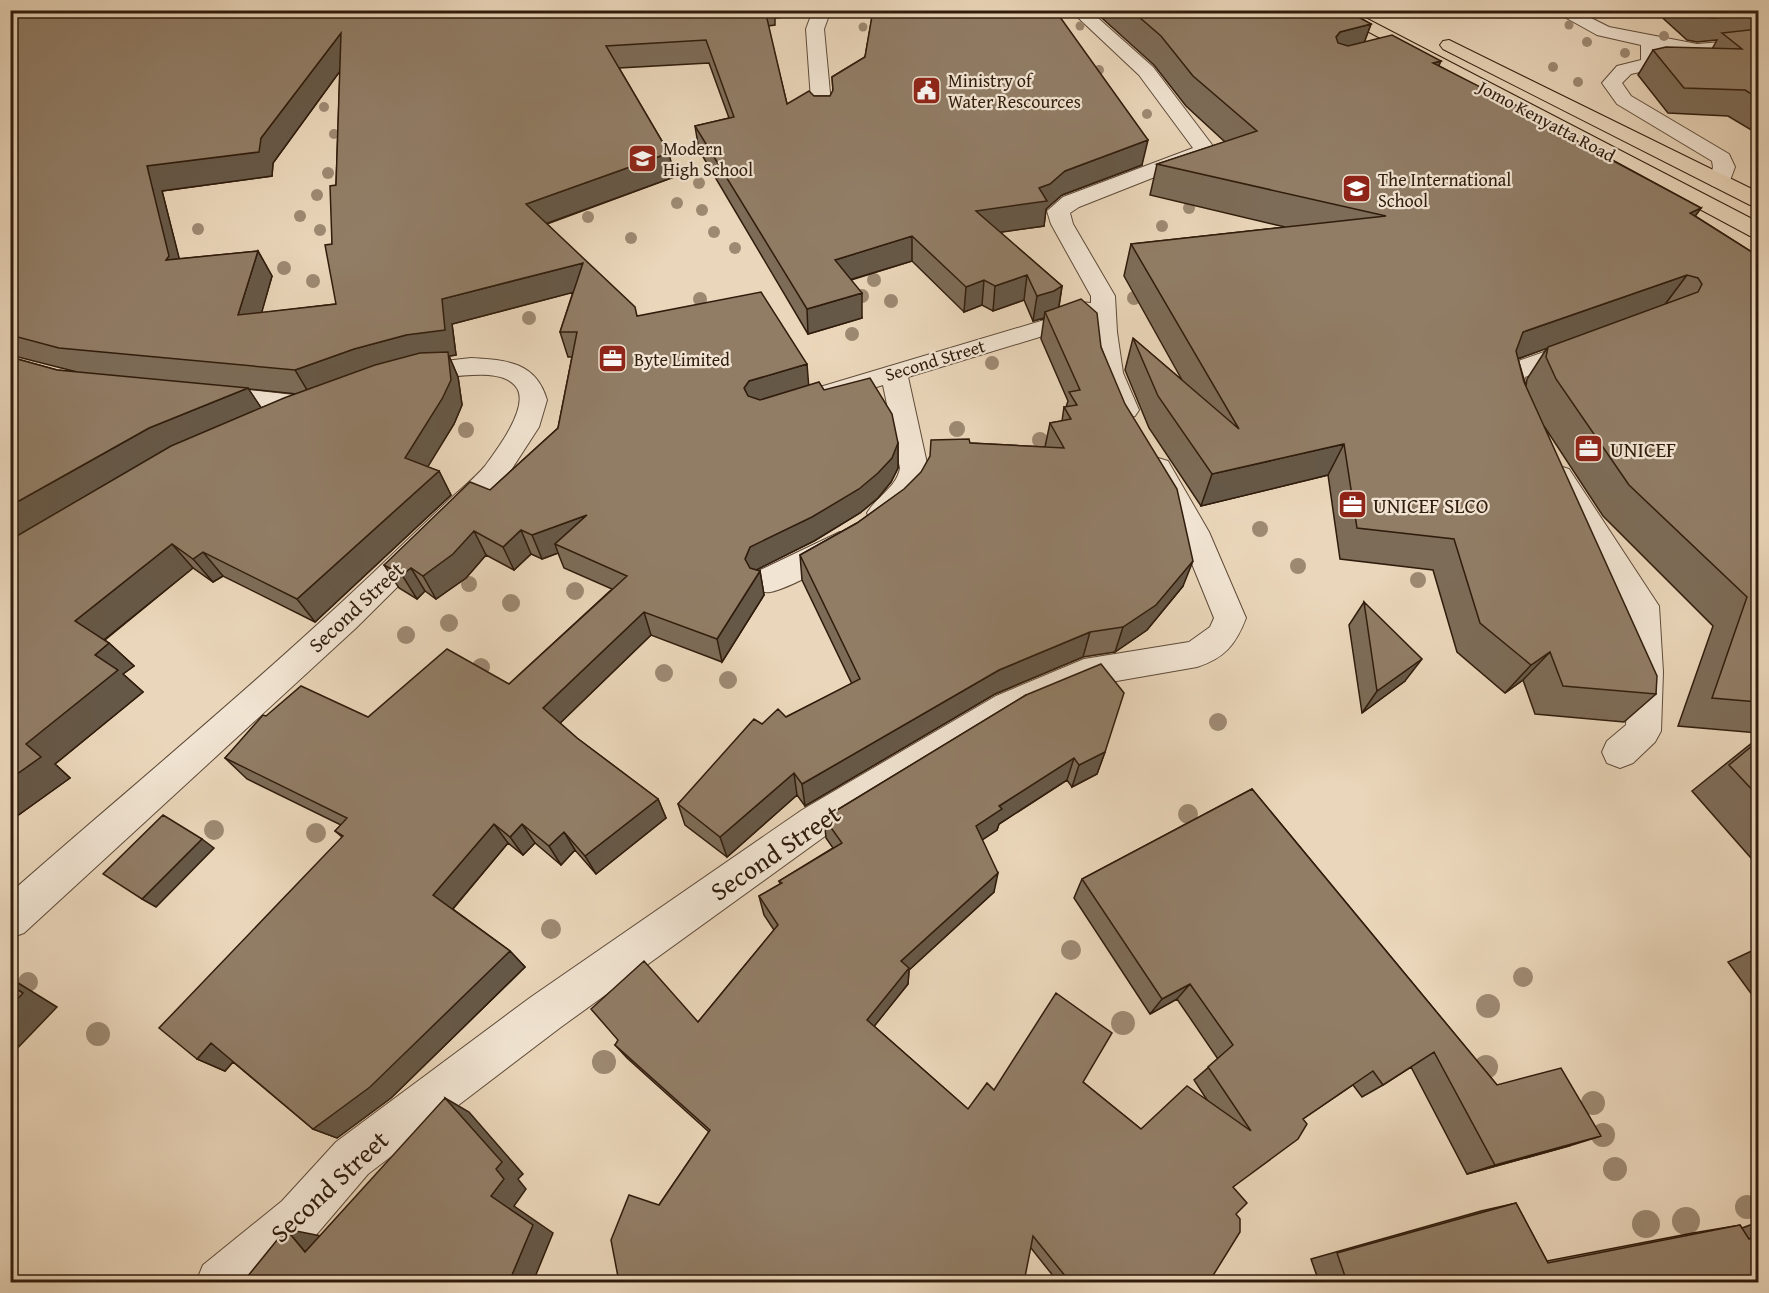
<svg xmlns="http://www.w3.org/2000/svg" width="1769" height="1293" font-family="'Gentium Book Plus',serif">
<rect width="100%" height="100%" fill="#ead6ba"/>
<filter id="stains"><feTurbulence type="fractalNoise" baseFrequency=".00333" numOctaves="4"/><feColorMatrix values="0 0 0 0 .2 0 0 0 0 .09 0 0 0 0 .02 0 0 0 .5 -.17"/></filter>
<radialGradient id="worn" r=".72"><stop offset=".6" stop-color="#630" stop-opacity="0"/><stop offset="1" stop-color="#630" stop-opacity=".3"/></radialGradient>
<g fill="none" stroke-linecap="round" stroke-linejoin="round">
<defs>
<path id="minor" d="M813,10H831L824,29L832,114L829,118H815L812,114L806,29Z
M1070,10H1089L1153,67L1216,150L1213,154L1079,207L1070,213L1073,224L1115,296L1117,332L1123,373L1139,410L1135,416L1125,419L1115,416C1097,386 1092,350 1091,315L1069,328L908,377L928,468L926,482L922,489L893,521L882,524L871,521L867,513C877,496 897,487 900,468L883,385L829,402L820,399L816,393L820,387L1051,318C1064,310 1075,300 1091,303V296L1051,224L1047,211L1063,197L1193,148L1139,75Z
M1552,10H1575L1609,27L1697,44L1758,39V49L1697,56L1660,49V64L1658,68L1631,74L1622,83L1631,96L1729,154L1735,167L1728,186L1720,187L1712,186L1709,181L1713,167L1712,161L1617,104L1602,83L1617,66L1641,60V45L1597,35Z
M1581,339L1590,341L1594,347L1590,353L1525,377L1523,389L1530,406L1526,412L1516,415L1506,412C1497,398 1494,381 1504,366Z
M471,358C507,360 536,362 547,400L539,427L504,481L356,628L24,933L10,938V893C132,786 257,683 374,572C399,548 424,524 449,500C461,489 475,478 485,466C497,450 527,410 518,390C503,359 426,386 401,379L397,373L401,367L410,365Z
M212,386L312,397L322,400L326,406L322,412L312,415L203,401L199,395L203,389Z
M1158,458L1168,461L1209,532L1246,618C1236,644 1225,658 1197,667L1088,686L1020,716L828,834L561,1027L368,1174L316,1235L257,1282H196L203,1265L282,1201L336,1142L531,997L802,810L996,696L1084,659L1189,642L1210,627L1214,618L1179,532L1144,468L1148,461Z
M1559,466L1569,469L1659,606L1663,672L1661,731L1655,742L1633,763L1620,768L1607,763L1602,752L1607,741L1626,725L1629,672L1627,608L1545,476L1549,469Z
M840,532L851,535L855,543C846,559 788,589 770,592C765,593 761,591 756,590L751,581L756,572Z"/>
<path id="major" d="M1328,10H1350L1758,222V238L1750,236Z
M1449,40L1758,192V207L1750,205L1443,49L1440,45L1443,41Z"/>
</defs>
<!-- minor casing -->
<use href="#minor" stroke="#5e4a38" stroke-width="2"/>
<!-- major casing -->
<use href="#major" stroke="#301c0c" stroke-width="2"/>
<!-- minor -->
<use href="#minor" fill="#f1e4d2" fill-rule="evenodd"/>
<!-- major -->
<use href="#major" fill="#ead6ba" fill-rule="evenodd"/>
</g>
<!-- trees -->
<g fill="#9d8972">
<circle cx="1569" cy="25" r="4.5"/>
<circle cx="1080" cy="26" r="4.5"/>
<circle cx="863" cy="27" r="4.5"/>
<circle cx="1664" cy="36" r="5"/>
<circle cx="1587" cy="42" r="5"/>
<circle cx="1625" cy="53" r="5"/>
<circle cx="1553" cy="67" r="5"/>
<circle cx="1099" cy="70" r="5"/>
<circle cx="1578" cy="82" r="5"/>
<circle cx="324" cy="107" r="5"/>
<circle cx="1147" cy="114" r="5"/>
<circle cx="334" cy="134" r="5"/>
<circle cx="328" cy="173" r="6"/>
<circle cx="699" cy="183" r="6"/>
<circle cx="317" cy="195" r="6"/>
<circle cx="677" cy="203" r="6"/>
<circle cx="1189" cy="208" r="6"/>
<circle cx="702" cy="210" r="6"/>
<circle cx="300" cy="216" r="6"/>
<circle cx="588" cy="217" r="6"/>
<circle cx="1162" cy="226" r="6"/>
<circle cx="198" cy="229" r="6"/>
<circle cx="320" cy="230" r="6"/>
<circle cx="714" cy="232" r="6"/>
<circle cx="631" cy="238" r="6"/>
<circle cx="735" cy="248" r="6"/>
<circle cx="284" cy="268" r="7"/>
<circle cx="874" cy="280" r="7"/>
<circle cx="313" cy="281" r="7"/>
<circle cx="862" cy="296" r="7"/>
<circle cx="1134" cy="298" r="7"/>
<circle cx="700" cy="299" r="7"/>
<circle cx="891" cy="301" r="7"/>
<circle cx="529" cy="318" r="7"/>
<circle cx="852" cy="334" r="7"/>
<circle cx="992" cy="363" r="7"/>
<circle cx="957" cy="429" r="8"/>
<circle cx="466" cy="430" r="8"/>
<circle cx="1040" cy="440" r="8"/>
<circle cx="1260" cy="529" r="8"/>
<circle cx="1298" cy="566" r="8"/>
<circle cx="1418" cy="580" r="8"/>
<circle cx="469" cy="584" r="8"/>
<circle cx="575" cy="591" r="9"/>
<circle cx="511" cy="603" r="9"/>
<circle cx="449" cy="623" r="9"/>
<circle cx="406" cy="635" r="9"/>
<circle cx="481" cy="667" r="9"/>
<circle cx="664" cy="673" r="9"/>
<circle cx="728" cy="680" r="9"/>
<circle cx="1218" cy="722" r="9"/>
<circle cx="1188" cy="814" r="10"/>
<circle cx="214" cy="830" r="10"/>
<circle cx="316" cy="833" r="10"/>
<circle cx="551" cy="929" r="10"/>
<circle cx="1071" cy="950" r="10"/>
<circle cx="1523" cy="977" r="10"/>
<circle cx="28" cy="982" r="10"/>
<circle cx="1488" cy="1006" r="12"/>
<circle cx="1123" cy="1023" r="12"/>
<circle cx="98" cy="1034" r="12"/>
<circle cx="604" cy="1062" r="12"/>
<circle cx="1486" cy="1067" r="12"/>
<circle cx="1593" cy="1103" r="12"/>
<circle cx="1603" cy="1135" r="12"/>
<circle cx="1615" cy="1169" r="12"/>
<circle cx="1747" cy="1207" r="12"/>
<circle cx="1686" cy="1221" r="14"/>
<circle cx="1646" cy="1224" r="14"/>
</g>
<!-- wall -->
<path fill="#7d6c58" stroke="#301c0c" stroke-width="1.5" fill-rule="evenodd" d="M10,10H811L809,14L785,15V17L775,18V25L768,26L787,104L814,96H830L833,91L832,77L865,57L873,12L832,13V10H1055L1142,165L1062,195L1046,209L1044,226L1000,232L1062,286L1059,307L1101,347L1183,586L1147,630L1115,652L1083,657L995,694L805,806L797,795L727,857L685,825L678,804L762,724L786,717L852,684L802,580L800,555L857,523L970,443L1045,447L1050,423L1062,421L1064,407H1066L1068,401L1041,339L1044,318L1033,321L1024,300L993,311L982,305L964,312L912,261L851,280L862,318L808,334L699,150L695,126L729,118L709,63L619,68L669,153L674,177L547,224L637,316L809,385L824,390L898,443V468L891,482L878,498L860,513L814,541L756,570L760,571L764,595L722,662L651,635L560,723L577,738L658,799L666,818L596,874L575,850L561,865L535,843L523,855L508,843L453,909L510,951L525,967L391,1098L337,1138L313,1129L233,1062L225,1071L197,1059L342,837L335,831L341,825L247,779L225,758L266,716L368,717L509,684L612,589L564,568L558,553L542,559L531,554L514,570L486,555L466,578L436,599L425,591L417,599L399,588L384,565L490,490L558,428L572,357H568L560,332L573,292L452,324L456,355L449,356L458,377L462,405L454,424L427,467L439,471L451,495L315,622L223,576L213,582L193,568L105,640L109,643L134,666L123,674L143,692L55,764L70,778L10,821V357L57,370L77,372L10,355ZM340,71L336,185L332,244L336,304L261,313L272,276L258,251L179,259L162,191L272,176L273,163ZM248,389L297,394L261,408Z
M1093,10H1346L1371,24L1364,42L1439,66L1701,208L1695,216L1758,256V733L1678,726L1713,626L1603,516L1544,426L1656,694L1624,722L1535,714L1523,680L1505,693L1457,652L1433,570L1340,559L1328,475L1201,506L1149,428L1125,370L1133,338L1182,380L1124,276L1131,244L1285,227L1150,195L1157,164L1225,142L1186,106L1154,65ZM1547,348L1527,379L1526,386L1518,359Z
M1654,10H1758V134L1728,116L1668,113L1638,75L1653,50L1712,49L1717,40L1697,42L1687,40Z
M1364,602L1405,681L1362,713L1349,625Z
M1026,695L1105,752L1097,774L1072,787L1067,780L999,824L997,830L982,840L994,892L909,970L908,984L874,1026L968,1109L994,1090L1083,1082L1141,1129L1207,1100L1194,1080L1218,1059L1177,999L1150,1014L1074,898L1082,879L1252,789L1497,1085L1569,1146L1467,1174L1411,1067L1383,1085L1362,1097L1353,1085L1303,1119L1233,1187L1236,1214L1209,1282H1058L1031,1248L659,1205L709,1132L627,1058L615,1045L698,1022L774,930L764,915L759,896L780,884L779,881L833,848L826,838L824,818Z
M1758,738V866L1692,791Z
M1758,948V1003L1728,962Z
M1516,1203L1547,1261L1693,1233L1740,1225L1742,1228L1758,1222V1282H1319L1311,1259L1481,1211Z"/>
<!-- shaded-wall -->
<path fill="#665847" stroke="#301c0c" stroke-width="1.5" d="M1371,24L1360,54L1329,62L1336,37L1340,32Z
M341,33L351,56L273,163L272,176L162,191L185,281L166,260L147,166L261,138Z
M1441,61L1428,91L1433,63Z
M1148,140L1142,165L1062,195L1046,209L1044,226L974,236L976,211L1039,188L1065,171Z
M669,153L674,177L534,228L526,204Z
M1701,208L1678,240L1690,213Z
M912,236V261L836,284L835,260Z
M258,251L272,276L254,340L238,315Z
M583,263L590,288L452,324L456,355L449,356L458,377L462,405L454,424L418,483L310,395L295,370L354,349L406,335L442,299Z
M1027,275L1024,300L993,311L995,286Z
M1687,275L1663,307L1503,364L1523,332Z
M984,280L982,305L964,312L966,287Z
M1062,286L1058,311L1045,312L1044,318L1033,321L1037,296Z
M862,293V318L808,334L807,309Z
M807,364L809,389L752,406L744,388L749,381Z
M248,388L264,412L10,544V506L149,428Z
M898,443V468L891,482L878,498L860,513L814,541L754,571L749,582L745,559L750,547Z
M1344,444L1328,475L1201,506L1212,474Z
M439,471L451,495L315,622L297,599Z
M587,515L555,544L558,553L542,559L532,535Z
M521,530L531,554L514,570L503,547Z
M474,531L486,555L466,578L436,599L423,576Z
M172,544L193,568L100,643L75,621Z
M203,552L223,576L213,582L193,559Z
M1193,561L1183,586L1147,630L1115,652L1123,627Z
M411,568L425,591L417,599L402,575Z
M760,571L764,595L722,662L717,639Z
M644,612L651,635L554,729L543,708Z
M1090,632L1083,657L995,694L805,806L802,784L999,670Z
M109,643L134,666L123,674L143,692L55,764L70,778L10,821V779L26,744L95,655Z
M1550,652L1523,680L1505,693L1531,665Z
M1422,659L1405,681L1362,713L1377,691Z
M1105,752L1097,774L1072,787L1079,765Z
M1074,758L1067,780L999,824L997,830L973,846L976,826L999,806Z
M794,773L797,795L727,857L720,837Z
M658,799L666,818L596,874L585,856Z
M494,824L508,843L450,912L433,895Z
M522,824L535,843L523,855L510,837Z
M564,832L575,850L561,865L549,846Z
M202,839L214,848L156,907L142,899Z
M998,873L994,892L909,970L908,984L868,1034L867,1020L901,961Z
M510,951L525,967L391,1098L337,1138L313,1129Z
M10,978L57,1007L10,1056Z
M1190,984L1177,999L1150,1014L1162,999Z
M211,1043L238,1056L225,1071L197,1059Z
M445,1098L469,1112L523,1174L518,1179L526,1189L514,1206L553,1233L533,1282H509Z
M1601,1136L1569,1146L1467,1174L1495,1165Z
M286,1229L321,1236L305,1252Z"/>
<!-- building -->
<path fill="#917d66" stroke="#301c0c" stroke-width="1.5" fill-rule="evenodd" d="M10,10H765L787,104L809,91L814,96H830L833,90L832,77L865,57L873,10H1055L1148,140L1065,171L1050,184L1039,188L1047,201L976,211L1062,286L1054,291L1037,296L1027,275L995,286L984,280L966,287L912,236L835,260L862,293L807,309L695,126L734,117L706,40L606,46L669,153L526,204L635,307L637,316L761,292L807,364L749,381L744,388L748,396L760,400L819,382L824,390L870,378L892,414L898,443L892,458L878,473L859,489L812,517L750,547L745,559L750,568L760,571L717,639L644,612L543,708L577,738L658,799L585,856L564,832L549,846L522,824L510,837L494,824L433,895L510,951L370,1087L313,1129L211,1043L197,1059L159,1028L343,836L335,831L347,818L225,758L263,715L266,716L301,686L368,717L447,649L509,684L627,576L555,544L587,515L532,535L521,530L503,547L474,531L453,554L423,576L411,568L402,575L384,565L470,482L490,490L558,428L577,332H560L583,263L442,299L445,330L406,335L354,349L295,370L59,348L10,335ZM341,33L336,185L330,186L332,244L325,245L336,304L238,315L258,251L166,260L169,256L147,166L259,152L261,138Z
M1131,10H1346L1371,24L1340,32L1336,37L1338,43L1348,46L1392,35L1441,61L1433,63L1557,126L1554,129L1701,208L1690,213L1758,256V702L1712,698L1747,597L1629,485L1556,379L1546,357L1548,347L1698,292L1702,284L1698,278L1687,275L1523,332L1516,351L1524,382L1657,676L1656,694L1563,686L1550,652L1531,665L1480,623L1454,539L1357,528L1344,444L1212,474L1158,396L1133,338L1239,429L1131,244L1386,216L1157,164L1257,131L1193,76L1161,36Z
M1696,10H1758V14L1712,18L1702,16Z
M1758,29V98L1745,90L1684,88L1653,50L1666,47L1742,49L1722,33Z
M1081,299L1097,313L1101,347L1125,404L1177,489L1193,561L1156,605L1123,627L1090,632L999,670L802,784L794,773L720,837L678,804L754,719L762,724L778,709L786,717L860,679L800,555L857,523L904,489L921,472L930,456L931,440L969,439L970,443L1064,448L1050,423L1071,419L1064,407L1077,405L1069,392L1080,390L1045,312Z
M448,352L451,380L442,399L405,458L439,471L297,599L203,552L193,559L172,544L75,621L109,643L95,655L118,670L26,744L41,757L10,779V540L171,446L284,398L375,365L420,353Z
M10,357L57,370L248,388L149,428L10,506Z
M1364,602L1422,659L1377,691Z
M1101,664L1124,693L1105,752L1079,765L1074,758L999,806L1002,809L976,826L998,873L901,961L909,968L867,1020L968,1109L987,1083L994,1090L1056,993L1112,1033L1083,1082L1141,1129L1187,1086L1251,1131L1208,1067L1233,1045L1190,984L1162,999L1082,879L1252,789L1497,1085L1561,1068L1601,1136L1495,1165L1434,1052L1383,1085L1373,1071L1303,1119L1307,1124L1298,1139L1233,1187L1247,1203L1236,1214L1240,1219V1232L1209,1282H1070L1033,1236L1024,1282H619L611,1240L629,1195L659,1205L710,1130L615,1045L618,1040L591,1009L644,961L698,1022L778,925L759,896L782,883L779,881L842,843L824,818L1026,695Z
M1758,741V796L1729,765Z
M163,815L202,839L142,899L103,874Z
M10,985L23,993L10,1007Z
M445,1098L502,1162L496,1169L504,1179L491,1196L533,1225L509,1282H243L286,1229L305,1252Z
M1516,1203L1548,1263L1740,1225L1749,1239L1758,1235V1282H1347L1337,1253Z"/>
<!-- icons -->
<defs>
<symbol id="civic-square" viewBox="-11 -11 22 22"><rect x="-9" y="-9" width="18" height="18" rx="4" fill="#8f2418" stroke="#f1e4d2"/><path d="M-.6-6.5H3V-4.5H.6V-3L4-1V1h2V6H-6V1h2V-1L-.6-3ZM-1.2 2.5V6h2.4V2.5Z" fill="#fff"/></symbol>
<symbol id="school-square" viewBox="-11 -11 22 22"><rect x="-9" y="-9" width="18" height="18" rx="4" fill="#8f2418" stroke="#f1e4d2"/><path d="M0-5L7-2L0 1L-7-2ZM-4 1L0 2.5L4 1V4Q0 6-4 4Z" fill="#fff"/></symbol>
<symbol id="office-square" viewBox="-11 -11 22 22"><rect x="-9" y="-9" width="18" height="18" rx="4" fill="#8f2418" stroke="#f1e4d2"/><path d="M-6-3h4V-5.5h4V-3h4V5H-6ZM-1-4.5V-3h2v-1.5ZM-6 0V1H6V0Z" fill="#fff"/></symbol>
</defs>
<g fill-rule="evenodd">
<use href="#civic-square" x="910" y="74" width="33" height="33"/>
<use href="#school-square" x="626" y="142" width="33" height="33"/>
<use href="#school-square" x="1340" y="172" width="33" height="33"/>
<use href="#office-square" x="596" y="342" width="33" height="33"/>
<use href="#office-square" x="1572" y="432" width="33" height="33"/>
<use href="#office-square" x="1336" y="488" width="33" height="33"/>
</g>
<g text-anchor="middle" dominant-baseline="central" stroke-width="4.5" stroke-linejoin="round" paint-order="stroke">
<!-- far-poi labels -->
<g font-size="18" fill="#301c0c" stroke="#f1e4d2" text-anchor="start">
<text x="948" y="80">Ministry of<tspan x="948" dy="21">Water Rescources</tspan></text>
<text x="663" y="148">Modern<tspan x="663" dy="21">High School</tspan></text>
<text x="1378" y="179">The International<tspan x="1378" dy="21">School</tspan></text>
<text x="634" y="359">Byte Limited</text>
</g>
<!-- far-street labels -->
<g font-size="18" fill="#301c0c" stroke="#f1e4d2">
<text transform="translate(1547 121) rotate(28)">Jomo Kenyatta Road</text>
<text transform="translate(935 360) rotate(-17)">Second Street</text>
</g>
<!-- poi labels -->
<g font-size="21" fill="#301c0c" stroke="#f1e4d2" text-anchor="start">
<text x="1610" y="449">UNICEF</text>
<text x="1373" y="505">UNICEF SLCO</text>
</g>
<!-- street labels -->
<g font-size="21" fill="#301c0c" stroke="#f1e4d2">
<text transform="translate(356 607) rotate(-43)">Second Street</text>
</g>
<!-- near-street labels -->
<g font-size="26" fill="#301c0c" stroke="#f1e4d2">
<text transform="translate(775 852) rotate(-34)">Second Street</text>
<text transform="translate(329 1186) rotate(-43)">Second Street</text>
</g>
</g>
<!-- margin -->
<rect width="1769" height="1293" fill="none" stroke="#ead6ba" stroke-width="36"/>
<rect x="12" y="12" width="1745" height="1269" fill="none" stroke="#301c0c" stroke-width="3"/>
<rect x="18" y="18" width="1733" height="1257" fill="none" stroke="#301c0c" stroke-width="1.5"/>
<rect width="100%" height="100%" filter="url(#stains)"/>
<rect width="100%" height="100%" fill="url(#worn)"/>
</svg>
